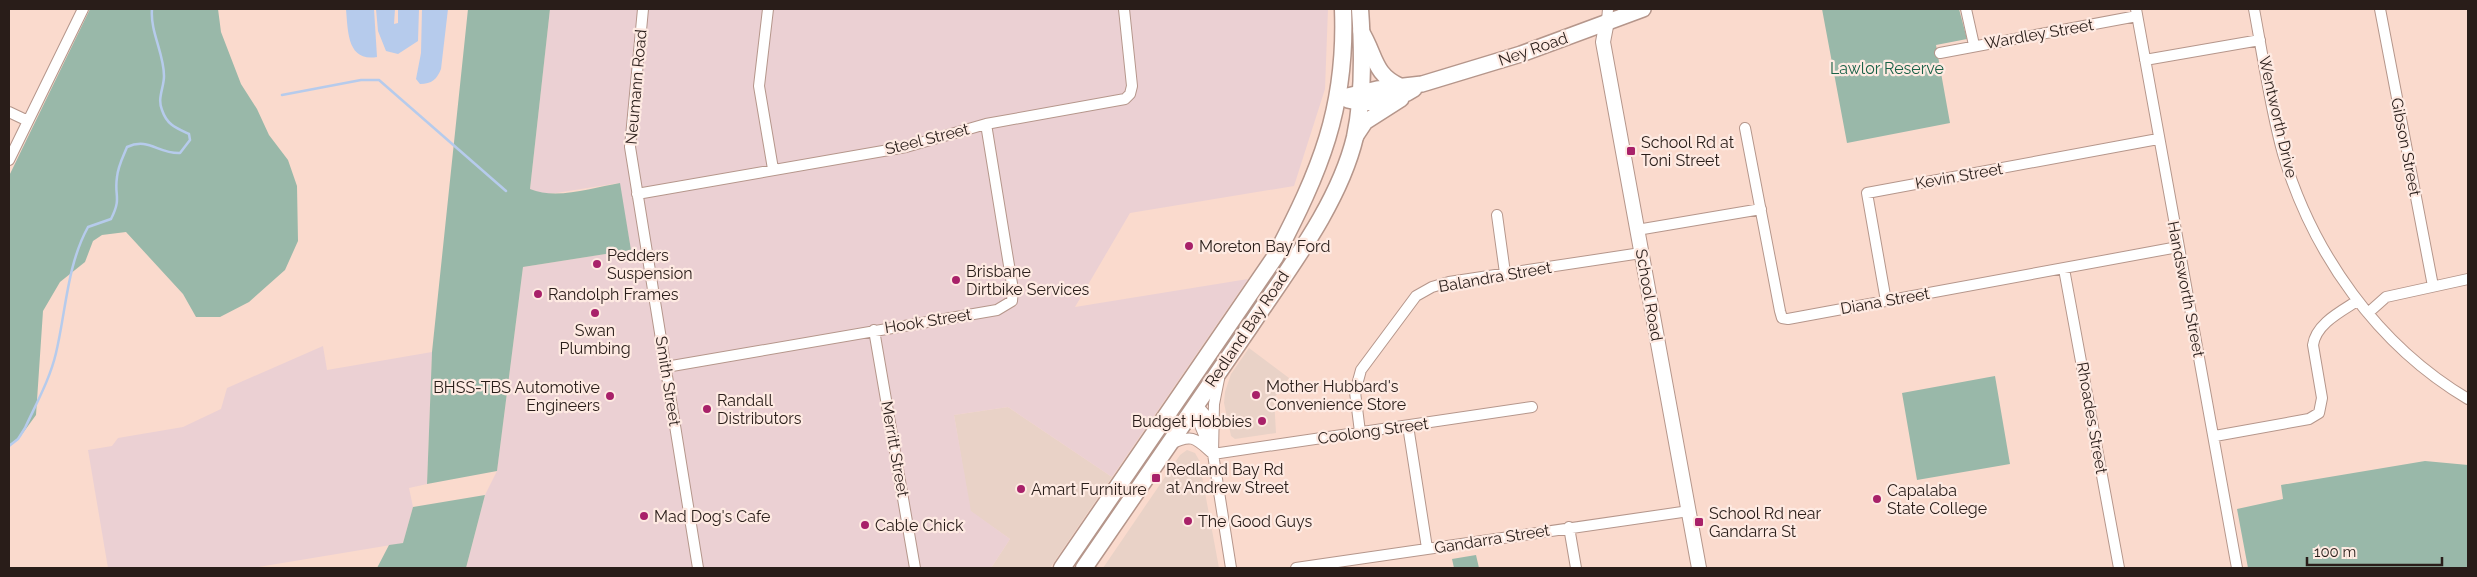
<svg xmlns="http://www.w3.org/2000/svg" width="2477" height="577" font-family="Raleway,sans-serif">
<rect width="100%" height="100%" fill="#fadacd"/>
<!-- commercial -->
<path fill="#e9d2c7" d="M1249,348L1289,378L1274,398L1276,433L1235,439L1231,436L1230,431L1224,403L1225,392L1231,374Z
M1008,407L1112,477L1050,568H991L1010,539L970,511L954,415Z
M1187,450L1195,453L1199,460L1219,568H1103L1180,455Z"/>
<!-- industrial -->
<path fill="#ebd0d3" d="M550,9H1328L1325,89L1294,186L1130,213L1075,307L1248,279L1112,477L1008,407L954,415L971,511L1010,539L991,568H466L485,495L497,471L523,267L631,250L619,183L556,193L543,194L530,189Z
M323,346L327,370L432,352L427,484L409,488L413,507L403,543L253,568H108L88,450L112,446L118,438L183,427L221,409L227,388Z"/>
<!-- green -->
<path fill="#99b8a9" d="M90,9H218L221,32L241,84L257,109L269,135L288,160L297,186L298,241L285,270L249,302L220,317H196L183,294L126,232L102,235L93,241L85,262L60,282L43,311L36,415L20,437L9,445V176Z
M468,9H550L530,189C556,200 592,188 620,183L631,250L523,267L497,471L427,484L432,352Z
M1822,9H1959L1967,39L1936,45L1950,123L1847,143Z
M1995,376L2010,464L1917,480L1902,393Z
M2425,461L2468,465V568H2248L2237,509L2283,499L2281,485Z
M485,495L466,568H377L389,545L403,543L413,507Z
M1476,555L1479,568H1454L1452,559Z"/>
<!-- water -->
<path fill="#b6cbec" d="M346,9H374L377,57C347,62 348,31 346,9Z
M376,9H395L394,24L398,23V9H419L418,41L398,54L386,51L378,31Z
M422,9H448L441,69C437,79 432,84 420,84L416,79L421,53Z"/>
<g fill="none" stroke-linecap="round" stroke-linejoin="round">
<!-- stream -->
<path stroke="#b6cbec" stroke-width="2.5" d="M282,95L361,80H379L506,191
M9,446L18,439L25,428C36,404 50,379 56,353C66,311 67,265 88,227L111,219C122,197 114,197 117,177C118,166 123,157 127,147C149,137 158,154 180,153L190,140L189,134C176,128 167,125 162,110C157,98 164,88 164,76C164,53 150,32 152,9"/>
<defs>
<path id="minor" d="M643,9L630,147L698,568
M768,9L759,86L773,169
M1966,9L1974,45
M2136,9L2237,568
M2254,9C2263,57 2270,107 2283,154C2313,254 2377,345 2468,399
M2380,9L2433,286
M1607,21L1608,9
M1940,53L2137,16
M2145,60L2260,40
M9,112L28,121
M1745,128L1780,311L1782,318L1788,319L2178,247
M9,160L83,9
M637,194L906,147L986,124L1125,99L1130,94L1132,86L1124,9
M1497,215L1505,273
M1637,230L1761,209
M2064,269L2119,568
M1886,301L1867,193L2158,139
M2368,313L2386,297L2468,279
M874,330L915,568
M666,367L997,310L1012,301L1013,290L986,124
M1219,379L1214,404L1213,454L1231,568
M1196,404L1205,414L1211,433
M1190,413L1199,423L1210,449
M1408,426L1427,548
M1360,432L1355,392L1361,370L1416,296L1432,287L1449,282L1641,253
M2215,436L2309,419L2319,413L2322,398L2313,345C2316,324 2340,312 2357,301
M1171,444C1193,433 1196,439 1213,454
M1213,454L1532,407
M1569,527L1576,568
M1296,568L1689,511"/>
<path id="tertiary" d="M1607,21L1603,42L1699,568"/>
<path id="secondary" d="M1361,31C1376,55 1373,74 1400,86
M1339,98L1377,89L1422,84L1521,54L1643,9
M1348,100C1369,106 1396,101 1414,89
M1355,137L1365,122L1401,99"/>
<path id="primary" d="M1062,568L1275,257C1320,171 1347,108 1343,9
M1084,568C1140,487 1196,406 1251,325C1289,268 1339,204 1355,137C1364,95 1363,51 1360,9"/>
</defs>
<!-- minor casing -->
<use href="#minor" stroke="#b5968b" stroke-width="12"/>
<!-- tertiary casing -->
<use href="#tertiary" stroke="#b5968b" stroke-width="16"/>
<!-- secondary casing -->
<use href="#secondary" stroke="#b5968b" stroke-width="18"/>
<!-- primary casing -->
<use href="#primary" stroke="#b5968b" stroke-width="19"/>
<!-- minor -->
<use href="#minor" stroke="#fff" stroke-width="10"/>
<!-- tertiary -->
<use href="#tertiary" stroke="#fff" stroke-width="14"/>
<!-- secondary -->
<use href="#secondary" stroke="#fff" stroke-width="15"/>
<!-- primary -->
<use href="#primary" stroke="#fff" stroke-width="16"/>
</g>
<!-- markers -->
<g fill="#a82169" stroke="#feeae2" stroke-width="2">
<rect x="1626" y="146" width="10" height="10" rx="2.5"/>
<circle cx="1189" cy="246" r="5"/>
<circle cx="597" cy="264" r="5"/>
<circle cx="956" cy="280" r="5"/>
<circle cx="538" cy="294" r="5"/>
<circle cx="595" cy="313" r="5"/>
<circle cx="1256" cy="395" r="5"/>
<circle cx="610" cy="396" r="5"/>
<circle cx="707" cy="409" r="5"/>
<circle cx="1262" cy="421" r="5"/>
<rect x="1151" y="473" width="10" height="10" rx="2.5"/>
<circle cx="1021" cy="489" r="5"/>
<circle cx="1877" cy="499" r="5"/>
<circle cx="644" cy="516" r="5"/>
<circle cx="1188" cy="521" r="5"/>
<rect x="1694" y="517" width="10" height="10" rx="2.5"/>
<circle cx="865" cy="525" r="5"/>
</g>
<g text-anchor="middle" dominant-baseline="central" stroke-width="4.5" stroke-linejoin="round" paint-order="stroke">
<!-- street labels -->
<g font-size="16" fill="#291d19" stroke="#feeae2">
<text transform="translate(2039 34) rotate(-10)">Wardley Street</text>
<text transform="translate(1533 49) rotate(-19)">Ney Road</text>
<text transform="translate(636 87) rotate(-85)">Neumann Road</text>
<text transform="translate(2278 117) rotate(77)">Wentworth Drive</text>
<text transform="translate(927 139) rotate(-14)">Steel Street</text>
<text transform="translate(2406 147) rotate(79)">Gibson Street</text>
<text transform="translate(1959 176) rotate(-10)">Kevin Street</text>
<text transform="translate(1495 277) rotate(-10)">Balandra Street</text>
<text transform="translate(2186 289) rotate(79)">Handsworth Street</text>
<text transform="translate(1649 295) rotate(80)">School Road</text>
<text transform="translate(1885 301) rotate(-10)">Diana Street</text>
<text transform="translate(928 321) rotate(-9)">Hook Street</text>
<text transform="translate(1247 329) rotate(-56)">Redland Bay Road</text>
<text transform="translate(668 381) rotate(81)">Smith Street</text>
<text transform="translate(2092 418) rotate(80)">Rhoades Street</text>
<text transform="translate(1373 431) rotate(-8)">Coolong Street</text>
<text transform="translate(895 449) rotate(80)">Merritt Street</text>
<text transform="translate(1492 539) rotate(-9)">Gandarra Street</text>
</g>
<!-- park labels -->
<g font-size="16" fill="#1a6248" stroke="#feeae2">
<text x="1887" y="68">Lawlor Reserve</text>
</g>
<!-- poi labels -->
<g font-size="16" fill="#291d19" stroke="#feeae2" text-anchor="start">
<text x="1641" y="142">School Rd at<tspan x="1641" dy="18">Toni Street</tspan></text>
<text x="1199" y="246">Moreton Bay Ford</text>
<text x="607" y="255">Pedders<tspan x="607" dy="18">Suspension</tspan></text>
<text x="966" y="271">Brisbane<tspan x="966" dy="18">Dirtbike Services</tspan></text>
<text x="548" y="294">Randolph Frames</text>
<text x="595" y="330" text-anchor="middle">Swan<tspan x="595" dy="18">Plumbing</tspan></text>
<text x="1266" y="386">Mother Hubbard's<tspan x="1266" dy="18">Convenience Store</tspan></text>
<text x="600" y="387" text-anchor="end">BHSS-TBS Automotive<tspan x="600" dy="18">Engineers</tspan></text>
<text x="717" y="400">Randall<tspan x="717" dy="18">Distributors</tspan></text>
<text x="1252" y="421" text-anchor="end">Budget Hobbies</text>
<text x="1166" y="469">Redland Bay Rd<tspan x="1166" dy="18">at Andrew Street</tspan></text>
<text x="1031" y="489">Amart Furniture</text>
<text x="1887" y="490">Capalaba<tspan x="1887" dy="18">State College</tspan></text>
<text x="1709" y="513">School Rd near<tspan x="1709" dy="18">Gandarra St</tspan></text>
<text x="654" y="516">Mad Dog's Cafe</text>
<text x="1198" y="521">The Good Guys</text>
<text x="875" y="525">Cable Chick</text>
</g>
</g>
<!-- border -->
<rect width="2477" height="577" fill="none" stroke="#291d19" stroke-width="20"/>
<!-- scale -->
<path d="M2307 557v8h135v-8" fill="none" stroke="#291d19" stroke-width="2.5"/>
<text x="2314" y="557" font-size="15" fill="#291d19" stroke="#feeae2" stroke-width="4" paint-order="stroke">100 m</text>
</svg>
